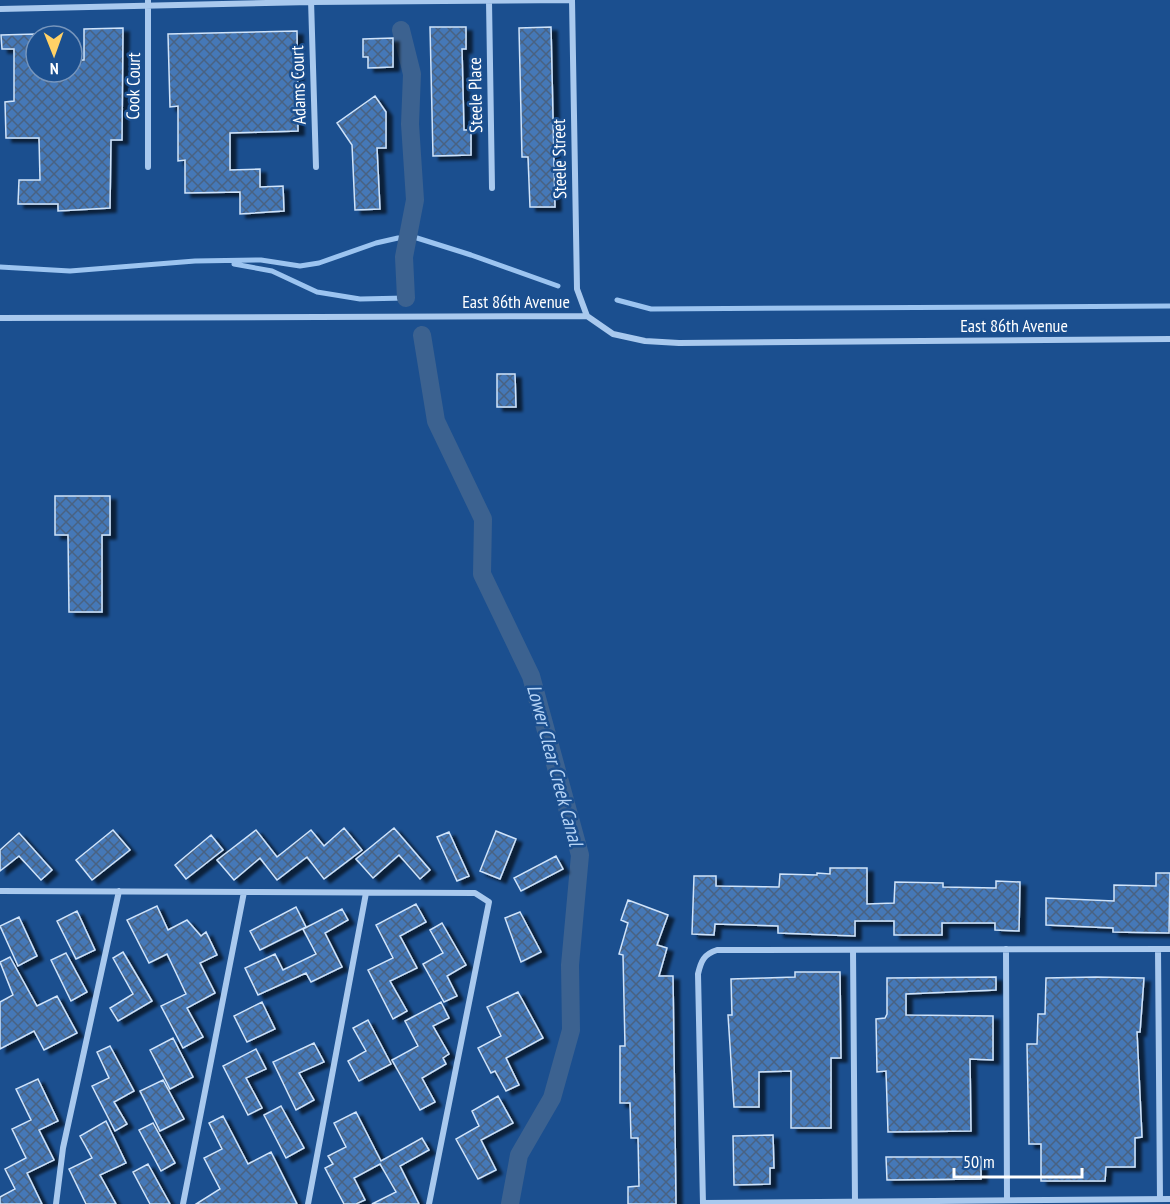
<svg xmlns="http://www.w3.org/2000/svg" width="1170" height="1204" font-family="'PT Sans Narrow',sans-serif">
<defs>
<pattern id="building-cross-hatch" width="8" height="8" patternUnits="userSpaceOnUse" patternTransform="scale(1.5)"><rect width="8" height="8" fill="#4478b7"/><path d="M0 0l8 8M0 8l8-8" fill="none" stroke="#486282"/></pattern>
<filter id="shadow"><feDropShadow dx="6" dy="4" stdDeviation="1.5" flood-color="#0009"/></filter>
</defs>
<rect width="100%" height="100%" fill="#1b4f8f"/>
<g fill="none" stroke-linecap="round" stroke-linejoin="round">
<!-- stream -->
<path stroke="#9cc4f0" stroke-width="5" d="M234,264L272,271L317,292L360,299L406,298
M0,267L70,271L195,261L261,260L300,266L319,263L376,243L398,238H417L471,255L558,286
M617,300L651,309L1170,306"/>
<!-- canal -->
<path stroke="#3c6290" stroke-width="18" d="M401,30L412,74L410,124L415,200L404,257L406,298
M422,335L436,421L483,519L482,574L531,676L580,855L570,965L571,1030L552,1098L519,1155L510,1204"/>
</g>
<!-- building -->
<path fill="url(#building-cross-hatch)" stroke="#cfe3fa" stroke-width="1.5" filter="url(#shadow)" d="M430,27H466V49H462L464,130H471V155L433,156Z
M551,27L555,207H530L528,157H522L519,28Z
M123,28L122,140H111L110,208L58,211V204H18L19,180H40L39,138H6L5,102L14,101V49H2L1,35L36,34V72H72V60H84V29Z
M297,31L298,131L230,133V170L260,169V187L283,186L284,211L240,214V192L185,193V160L178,161V106L170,107L168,34Z
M393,38V67L368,68V57H363V39Z
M375,96L386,112V148H377L380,209L355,210L352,145L337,123Z
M497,374H515L516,407H497Z
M55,496H110V535H102V612H69L68,535H55Z
M344,828L362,850L324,879L307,857L277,880L260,858L234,880L217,860L256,830L277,857L311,830L324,846Z
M394,828L430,870L420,879L399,855L373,878L356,859Z
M113,830L130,850L92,880L76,860Z
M496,831L516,839L500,879L480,871Z
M449,832L469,876L457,881L437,837Z
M19,833L52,870L41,880L19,856L0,871V850Z
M211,835L223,850L186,879L175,865Z
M556,856L563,869L521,891L514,878Z
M830,868H867V904L894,903L895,882L943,883V887L996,888V881L1020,882L1019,931L995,930V923H942V935H894V921H855V936L778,933V926L715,924L714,935L692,934L694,876H716V886L779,887L780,874L817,875V873L830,874Z
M1156,873H1170L1169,933L1113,932V928L1046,925V898L1114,901V885L1156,886Z
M628,900L668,915L657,945L667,948L659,976H673L676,1204H628V1187L639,1186L638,1138H631L630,1103H620V1046H625L623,955L619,954L628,923L621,920Z
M416,904L426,922L400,936L417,968L390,981L407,1011L393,1019L368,970L393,958L376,925Z
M157,906L168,930L187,920L201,936L206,932L217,955L200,963L215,993L187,1008L203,1037L183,1048L161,1006L186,994L167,954L149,963L127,920Z
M296,907L306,927L260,950L250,931Z
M342,909L348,920L325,933L342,967L311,982L306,973L258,995L245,968L275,954L283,970L316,954L303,929Z
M77,911L95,950L76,959L57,921Z
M520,912L541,952L521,962L505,918Z
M19,917L37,956L18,966L0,926Z
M442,923L466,965L447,976L457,996L444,1002L423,964L443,953L430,930Z
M123,952L152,1001L118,1021L110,1008L133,994L113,958Z
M66,953L87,992L71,1001L51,960Z
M10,957L37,1006L57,996L77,1033L44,1050L34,1031L0,1049V1002L13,995L0,962Z
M795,972H840L841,1058H831V1128H791V1071L759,1072V1107H734L728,1015H732L731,979L795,977Z
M996,977V990L906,994V1015L993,1016V1060L970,1059L971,1131L888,1132L886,1071L877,1072L876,1019L885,1018L887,1014V978Z
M1096,977L1144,978L1140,1032H1137L1142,1137L1135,1138V1167H1106L1105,1181H1041V1144H1029L1027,1044H1037L1038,1014H1045L1046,978Z
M518,992L543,1038L506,1058L519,1085L506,1091L495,1071L491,1073L478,1048L501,1036L487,1007Z
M262,1002L275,1029L247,1042L234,1016Z
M441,1002L449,1018L433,1026L449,1054L443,1058L446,1064L422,1078L435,1102L420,1110L392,1060L418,1046L405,1021Z
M368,1020L391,1064L359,1081L348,1061L366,1051L353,1028Z
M173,1038L193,1077L170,1089L150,1050Z
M314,1043L324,1062L299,1073L314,1100L296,1110L273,1062Z
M110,1046L134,1091L114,1102L127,1124L115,1131L92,1086L109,1078L97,1052Z
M256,1049L266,1069L246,1078L262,1108L248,1115L223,1066Z
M38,1079L58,1121L39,1130L54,1160L27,1173L42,1204H0V1197L15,1189L5,1169L26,1158L12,1129L31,1120L16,1089Z
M163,1080L184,1119L160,1131L140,1091Z
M498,1096L513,1123L481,1140L496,1170L478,1179L456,1139L479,1126L472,1111Z
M281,1106L304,1148L286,1158L264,1115Z
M356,1112L381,1161L422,1138L429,1150L400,1166L419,1204H372L396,1192L380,1164L354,1178L365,1200L356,1204H344L325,1168L333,1164L328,1156L346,1147L334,1123Z
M223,1116L248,1164L271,1152L297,1204H196L220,1189L204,1158L222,1149L209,1123Z
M106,1121L126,1163L100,1175L116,1204H86L69,1169L92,1158L80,1136Z
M153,1123L175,1163L161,1171L139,1130Z
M773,1135L774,1168H770V1184L734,1185L733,1136Z
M886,1157H981V1179L887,1180Z
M148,1164L170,1204H150L133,1172Z"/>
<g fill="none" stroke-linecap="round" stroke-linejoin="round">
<!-- minor -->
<path stroke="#a9c9ee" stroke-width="6" d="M311,0L316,167
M572,0L577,289L587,316
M489,1L492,188
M0,9L311,2L572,0
M148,167V0
M0,318L587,316L613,334L645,341L679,343L1170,339
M0,891L475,893L489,902L429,1204
M1006,949L1007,1200
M1158,949L1160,1199
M853,950L855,1202
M703,1203L1170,1199
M56,1204L63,1148L119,891
M183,1204L244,892
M308,1204L366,893
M703,1204L698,974C701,961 704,954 717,950L1170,949"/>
</g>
<g text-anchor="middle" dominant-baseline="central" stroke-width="5" stroke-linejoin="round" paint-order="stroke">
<!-- street labels -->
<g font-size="18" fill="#fff" stroke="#1b4f8f">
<text transform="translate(298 85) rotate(-92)">Adams Court</text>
<text transform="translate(133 86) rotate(-89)">Cook Court</text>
<text transform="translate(475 95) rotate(-91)">Steele Place</text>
<text transform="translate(559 159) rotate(-91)">Steele Street</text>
<text x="516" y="301">East 86th Avenue</text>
<text x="1014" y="325">East 86th Avenue</text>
</g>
<!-- water labels -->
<g font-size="20" font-style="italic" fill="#b5d3f5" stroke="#1b4f8f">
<text transform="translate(555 765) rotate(75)">Lower Clear Creek Canal</text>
</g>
</g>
<!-- north arrow -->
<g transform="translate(54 54) rotate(179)"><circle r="28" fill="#1b4f8f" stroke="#7695bc" stroke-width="1.5"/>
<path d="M0-4.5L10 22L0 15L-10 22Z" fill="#ffd166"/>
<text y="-9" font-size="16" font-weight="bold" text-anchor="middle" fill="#ffffff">N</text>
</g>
<!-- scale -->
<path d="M954 1168v9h128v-9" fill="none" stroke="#ffffff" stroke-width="3"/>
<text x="963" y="1168" font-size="18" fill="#ffffff" stroke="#1b4f8f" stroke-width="4.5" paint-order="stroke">50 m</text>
</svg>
